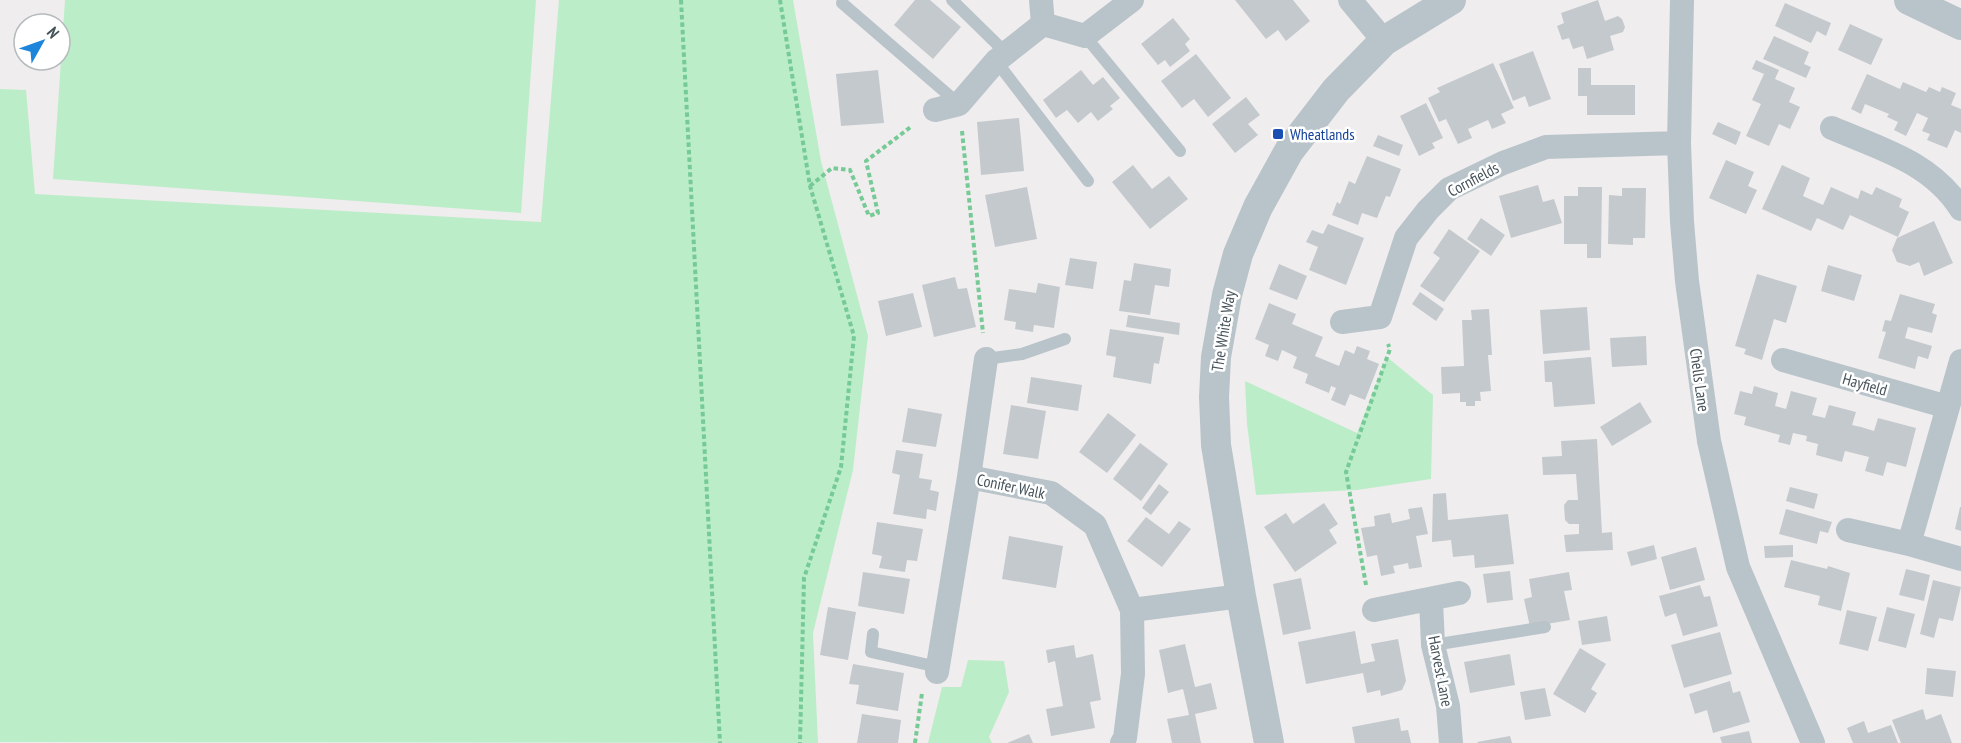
<svg xmlns="http://www.w3.org/2000/svg" width="1961" height="743" font-family="'PT Sans Narrow',sans-serif">
<rect width="100%" height="100%" fill="#f0edee"/>
<!-- green -->
<path fill="#bcedc9" d="M65,0H536L521,213L53,179Z
M559,0H793L821,161L868,336L853,470L813,633L818,743L0,742V89L26,90L35,194L541,222Z
M1387,357L1433,395L1431,479L1357,490L1256,495L1247,424L1245,381L1357,433Z
M968,660L1004,661L1009,692L989,737L992,743H928L942,687H961Z"/>
<!-- building -->
<path fill="#c4c9cd" d="M915,0H930L961,27L933,59L894,25Z
M1235,0H1293L1310,21L1286,41L1278,30L1266,39Z
M1598,0L1605,21L1618,16L1622,19L1625,27L1623,32L1610,36L1614,50L1587,59L1583,46L1573,49L1569,38L1562,40L1557,26L1564,23L1561,13Z
M1785,3L1831,23L1826,36L1817,31L1811,43L1775,26Z
M1173,18L1190,39L1185,44L1190,51L1170,67L1165,60L1158,65L1141,44Z
M1850,24L1883,39L1871,65L1838,50Z
M1774,36L1809,52L1804,64L1811,67L1806,78L1763,59Z
M1533,51L1551,99L1529,107L1525,96L1513,101L1499,64Z
M1196,54L1231,98L1208,117L1194,99L1182,108L1161,81Z
M1756,60L1779,70L1775,79L1795,88L1789,102L1800,107L1790,129L1779,124L1769,146L1746,136L1761,104L1752,100L1764,74L1752,69Z
M1493,63L1514,108L1501,114L1506,123L1492,129L1488,120L1468,129L1472,138L1458,144L1446,119L1439,122L1428,98L1440,92L1437,88Z
M1578,68H1591V85H1635V115H1587V96H1578Z
M878,70L884,123L841,126L836,74Z
M1081,70L1093,85L1103,77L1120,98L1110,106L1113,109L1098,121L1091,112L1078,123L1067,110L1056,118L1043,100Z
M1867,74L1900,89L1903,82L1926,92L1929,87L1940,92L1942,87L1956,93L1951,105L1961,109V133L1955,130L1947,148L1927,140L1930,134L1922,131L1928,118L1917,113L1906,136L1894,130L1898,122L1887,117L1889,114L1865,104L1861,114L1851,109Z
M1246,97L1260,115L1248,124L1258,135L1235,153L1212,124Z
M1426,103L1443,138L1432,143L1435,148L1419,156L1400,116Z
M1019,118L1024,171L981,175L977,122Z
M1718,122L1741,132L1736,145L1712,134Z
M1378,135L1403,145L1399,156L1373,146Z
M1367,156L1401,169L1390,197L1386,196L1377,218L1362,213L1358,225L1332,215L1337,202L1340,204L1349,181L1355,184Z
M1726,160L1754,172L1748,186L1757,190L1746,214L1709,198Z
M1133,165L1152,189L1169,176L1188,199L1150,229L1112,182Z
M1782,165L1810,178L1803,196L1823,205L1831,187L1858,199L1861,190L1872,195L1876,187L1902,199L1899,207L1909,212L1898,237L1850,215L1843,230L1817,218L1811,231L1762,209Z
M1538,185L1543,202L1554,199L1562,223L1511,238L1499,196Z
M1027,187L1037,239L995,247L985,195Z
M1578,187H1602L1601,258H1587V244H1564V196H1578Z
M1622,188H1646L1645,238H1633V245L1608,244L1609,195L1622,196Z
M1481,218L1505,235L1491,256L1467,239Z
M1934,221L1953,263L1924,276L1919,262L1910,266L1897,262L1892,250L1897,238Z
M1328,224L1364,238L1346,285L1309,270L1318,247L1306,242L1312,230L1323,234Z
M1449,229L1480,251L1444,302L1420,286L1440,258L1433,253Z
M1070,258L1097,262L1093,289L1065,285Z
M1134,263L1171,269L1169,287L1155,285L1150,315L1119,311L1124,280L1131,281Z
M1279,264L1307,276L1297,300L1269,289Z
M1828,265L1862,275L1854,301L1821,291Z
M1757,274L1797,286L1786,323L1774,319L1762,360L1744,354L1746,349L1735,346Z
M955,277L958,289L967,288L976,327L934,337L922,285Z
M1038,283L1060,287L1054,328L1034,325L1033,332L1015,329L1016,322L1004,320L1009,289L1036,293Z
M1420,292L1444,309L1436,321L1412,304Z
M913,293L922,327L886,336L878,301Z
M1900,294L1935,304L1932,313L1937,315L1932,333L1908,327L1905,338L1932,346L1928,359L1918,356L1915,369L1878,358L1886,332L1882,331L1885,320L1891,321Z
M1269,303L1296,314L1292,324L1323,337L1315,356L1339,366L1345,350L1354,354L1357,346L1370,351L1367,359L1379,364L1365,400L1350,394L1345,406L1331,400L1336,388L1331,386L1329,393L1305,383L1308,374L1293,368L1297,357L1282,350L1278,361L1265,356L1269,345L1255,339Z
M1587,307L1590,350L1543,354L1540,310Z
M1489,309L1492,355H1488L1491,391L1480,392L1481,401H1475V406H1466V402H1460V393L1442,394L1441,367L1464,366L1462,320H1472L1471,310Z
M1128,315L1180,323L1179,335L1126,327Z
M1110,329L1164,337L1159,364L1154,363L1151,384L1113,377L1116,357L1106,355Z
M1646,336L1647,365L1612,367L1610,338Z
M1591,357L1595,404L1554,407L1552,382H1545L1544,361Z
M1031,377L1082,385L1078,411L1027,403Z
M1754,386L1778,393L1775,406L1786,409L1791,391L1817,398L1812,415L1825,418L1829,405L1856,412L1852,425L1861,427L1874,431L1878,418L1916,428L1906,467L1887,462L1883,476L1865,471L1869,457L1845,451L1842,462L1816,455L1818,444L1806,441L1807,436L1793,433L1790,445L1778,442L1780,435L1744,425L1746,417L1734,414L1740,391L1752,394Z
M1640,402L1652,422L1612,446L1600,427Z
M1011,405L1046,411L1038,459L1003,454Z
M908,408L942,414L936,447L902,442Z
M1108,413L1136,435L1107,473L1079,452Z
M1597,439L1602,533L1612,532L1613,550L1566,552L1564,535L1579,534V524H1569L1565,520L1564,505L1568,500H1578L1576,474L1543,475L1542,457L1562,456L1561,441Z
M1140,443L1168,464L1141,501L1113,479Z
M896,450L923,454L919,478L932,480L930,490L939,492L936,511L927,509L926,519L893,514L900,475L892,473Z
M1159,484L1169,492L1151,515L1142,508Z
M1790,487L1818,494L1814,509L1786,501Z
M1446,493L1448,520L1508,514L1514,564L1475,568L1474,555L1453,557L1451,540L1432,542L1433,494Z
M1324,503L1338,524L1329,530L1337,543L1295,572L1264,527L1286,513L1293,524Z
M1422,507L1428,534L1416,536L1422,567L1409,569L1408,563L1393,566L1395,573L1381,576L1377,555L1367,557L1361,528L1375,526L1374,516L1390,513L1392,523L1410,519L1408,509Z
M1960,507H1961V531L1955,529Z
M1786,509L1832,522L1828,533L1820,531L1817,544L1779,534Z
M1146,517L1169,534L1179,521L1191,529L1162,567L1127,541Z
M877,522L923,529L917,561L907,560L905,572L879,568L882,556L872,554Z
M1009,536L1063,546L1056,588L1002,579Z
M1654,545L1657,559L1631,566L1627,552Z
M1793,545V557L1765,558L1764,546Z
M1696,547L1705,580L1670,590L1661,557Z
M1791,560L1827,569L1828,566L1850,573L1841,611L1818,605L1820,596L1784,587Z
M1906,569L1930,575L1924,601L1899,595Z
M1510,571L1513,600L1487,603L1483,574Z
M863,572L910,579L904,614L858,606Z
M1569,572L1572,590L1564,591L1570,620L1530,627L1524,599L1532,597L1529,579Z
M1301,578L1311,629L1283,635L1273,584Z
M1933,580L1961,587L1953,621L1939,618L1934,638L1920,634Z
M1700,585L1704,597L1710,596L1718,626L1683,636L1676,613L1665,617L1659,596Z
M828,607L856,612L848,660L820,655Z
M1887,607L1915,614L1906,648L1878,641Z
M1847,610L1877,617L1868,651L1839,644Z
M1607,616L1611,641L1582,645L1578,621Z
M1355,631L1361,664L1375,661L1371,644L1398,639L1406,681L1402,690L1381,696L1380,690L1367,693L1363,673L1306,684L1298,642Z
M1720,632L1732,674L1684,688L1671,645Z
M1185,644L1195,687L1211,683L1217,709L1195,714L1201,743H1172L1167,719L1189,715L1183,689L1168,693L1159,650Z
M1074,645L1076,658L1093,654L1101,700L1090,702L1095,728L1051,736L1046,709L1063,706L1055,661L1048,663L1046,650Z
M1580,648L1606,664L1591,689L1597,693L1585,713L1553,694Z
M1510,654L1515,685L1470,693L1464,662Z
M853,664L904,673L898,711L856,704L859,685L849,684Z
M1927,668L1956,671L1953,697L1925,694Z
M1730,681L1733,693L1740,691L1750,722L1713,733L1707,710L1695,714L1689,694Z
M1545,688L1551,716L1525,720L1520,692Z
M1923,709L1926,720L1941,714L1952,743H1901L1892,720Z
M862,714L901,720L898,743H857Z
M1399,718L1401,731L1408,730L1411,743H1355L1352,727Z
M1864,721L1868,733L1891,725L1898,743H1853L1847,728Z
M1749,731L1752,743H1722L1720,737Z
M1029,734L1033,743H1007Z
M1510,736L1512,743H1478L1477,742Z"/>
<g fill="none" stroke-linecap="round" stroke-linejoin="round">
<!-- path -->
<path stroke="#75ca96" stroke-width="4" stroke-dasharray="4.5 3" stroke-linecap="butt" d="M681,0L720,743
M780,0L810,186L854,336L841,467L804,578L800,743
M962,131L983,333
M810,186L832,168L850,170L869,216L878,213L866,161L912,126
M1366,585L1346,472L1390,349L1388,344
M915,743L922,693"/>
<!-- service -->
<path stroke="#b9c4ca" stroke-width="12" d="M952,0L1006,53
M842,3L959,104
M1085,36L1180,151
M996,61L1088,181
M986,359L1022,354L1065,339
M873,634L871,652L938,667
M1433,645L1545,627"/>
<!-- minor -->
<path stroke="#b9c4ca" stroke-width="24" d="M1041,0L1043,24
M1350,0L1384,41
M1682,0L1679,143L1682,222L1687,281L1709,441L1738,567L1813,743
M935,110L959,104L996,61L1043,24L1085,36L1132,0
M1832,128C1881,149 1931,162 1961,209
M1342,322L1380,317L1406,238L1428,210L1449,189L1503,163L1546,147L1679,143
M986,359L969,477L1051,493L1095,525L1132,610L1241,596
M1783,360L1948,407
M1848,530L1909,544L1961,559
M1909,544L1961,361
M1431,600L1433,645L1448,706L1451,743
M1374,610L1459,593
M937,672L969,477
M1122,743L1125,738L1133,674L1132,610"/>
<!-- tertiary -->
<path stroke="#b9c4ca" stroke-width="30" d="M1909,0L1961,25
M1269,743L1241,596L1216,445L1214,397L1216,357L1227,295L1238,254L1258,207L1289,151L1336,90L1384,41L1451,0"/>
</g>
<!-- markers -->
<rect fill="#1a4fb4" stroke="#fff" stroke-width="2" x="1272" y="128" width="12" height="12" rx="3"/>
<g text-anchor="middle" dominant-baseline="central" stroke-width="5" stroke-linejoin="round" paint-order="stroke">
<!-- transit labels -->
<g font-size="16" fill="#164399" stroke="#fff" text-anchor="start">
<text x="1290" y="134">Wheatlands</text>
</g>
<!-- street labels -->
<g font-size="16" fill="#46535a" stroke="#fff">
<text transform="translate(1473 179) rotate(-28)">Cornfields</text>
<text transform="translate(1223 331) rotate(-81)">The White Way</text>
<text transform="translate(1700 380) rotate(82)">Chells Lane</text>
<text transform="translate(1865 384) rotate(16)">Hayfield</text>
<text transform="translate(1011 486) rotate(12)">Conifer Walk</text>
<text transform="translate(1441 671) rotate(79)">Harvest Lane</text>
</g>
</g>
<!-- north arrow -->
<g transform="translate(42 42) rotate(50)"><circle r="28" fill="#ffffff" stroke="#b5babd" stroke-width="1.5"/>
<path d="M0-4.5L10 22L0 15L-10 22Z" fill="#1e86da"/>
<text y="-9" font-size="16" font-weight="bold" text-anchor="middle" fill="#46535a">N</text>
</g>
</svg>
